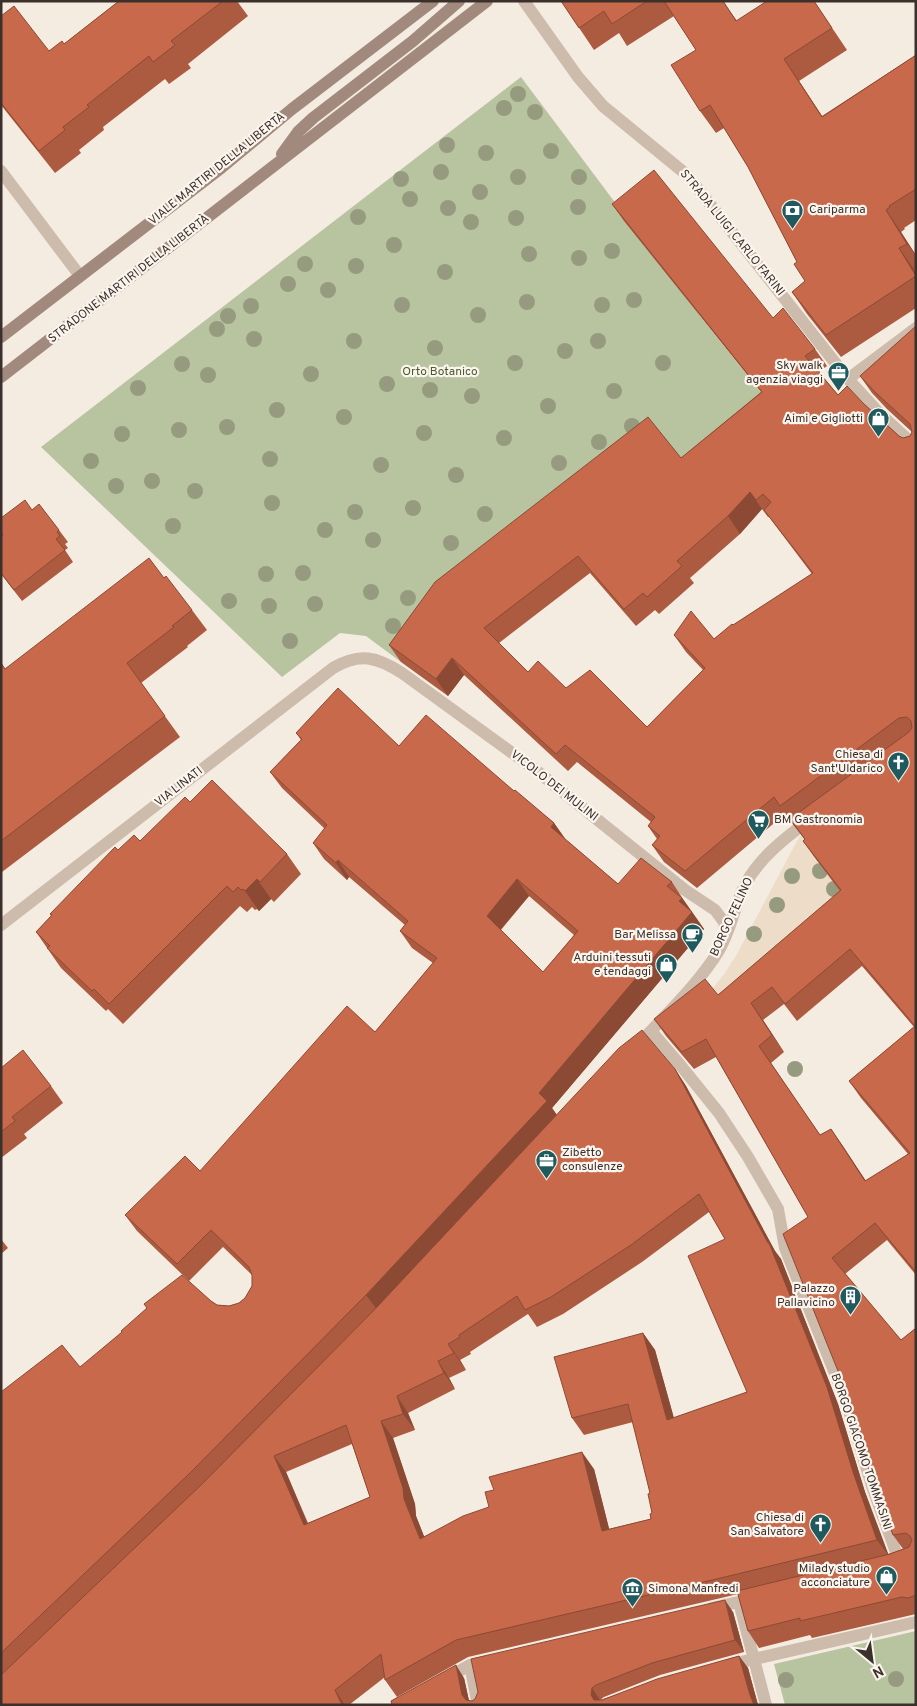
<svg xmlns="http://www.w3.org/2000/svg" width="917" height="1706" font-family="Overpass,sans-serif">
<rect width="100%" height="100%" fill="#f4ebe1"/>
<!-- green -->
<path fill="#b8c4a0" d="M521,77L700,316L775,410L431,620L401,662L366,636L340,633L282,677L41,447Z
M916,1631V1705H785L774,1664Z"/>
<!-- plaza -->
<path fill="#ecdcc8" d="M801,835L817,856L816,858L841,892L730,1012L709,993L725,973L737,954L797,841Z"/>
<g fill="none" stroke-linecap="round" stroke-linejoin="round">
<!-- street -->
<path stroke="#cdbbac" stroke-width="12" d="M524,1L578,77L603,106L687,175L848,379L881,415L916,447
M1,171L80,276
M848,379L916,328
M1,925L333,668C360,652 377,657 402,673L533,768L685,890L715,910L724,922L726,934
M651,1031L681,1066L719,1113L748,1157L778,1209L785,1248L846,1401L873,1489L900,1563
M636,1047C664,1016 696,987 718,952C731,931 734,906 745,885C759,858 785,838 809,820
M739,1602L766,1705
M712,1608L756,1598
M470,1665L478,1705
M728,1665L916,1622
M445,1679L470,1665L488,1661"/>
<!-- secondary -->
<path stroke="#a18a7d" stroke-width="12" d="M282,154L298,132L313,118L413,41L459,1
M1,337L221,168L292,109L433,1
M1,377L487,1"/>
</g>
<!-- trees -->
<g fill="#969b7f">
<circle cx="518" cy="94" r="8"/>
<circle cx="504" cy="108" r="8"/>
<circle cx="535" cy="112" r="8"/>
<circle cx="447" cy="145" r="8"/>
<circle cx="551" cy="151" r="8"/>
<circle cx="486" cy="153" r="8"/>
<circle cx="441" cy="172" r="8"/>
<circle cx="518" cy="177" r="8"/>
<circle cx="579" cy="177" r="8"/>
<circle cx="401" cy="179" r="8"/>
<circle cx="480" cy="192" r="8"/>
<circle cx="410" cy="199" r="8"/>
<circle cx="578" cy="207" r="8"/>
<circle cx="448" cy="208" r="8"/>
<circle cx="358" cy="217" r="8"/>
<circle cx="516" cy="218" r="8"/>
<circle cx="471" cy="222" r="8"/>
<circle cx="394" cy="245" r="8"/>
<circle cx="612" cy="251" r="8"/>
<circle cx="529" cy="254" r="8"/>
<circle cx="579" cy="258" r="8"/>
<circle cx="305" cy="264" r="8"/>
<circle cx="356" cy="266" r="8"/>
<circle cx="445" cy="272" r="8"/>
<circle cx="288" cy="284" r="8"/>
<circle cx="328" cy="290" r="8"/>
<circle cx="634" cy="300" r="8"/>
<circle cx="527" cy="302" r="8"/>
<circle cx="402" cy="305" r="8"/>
<circle cx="602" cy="305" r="8"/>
<circle cx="251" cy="306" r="8"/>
<circle cx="478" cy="315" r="8"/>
<circle cx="228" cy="316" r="8"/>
<circle cx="217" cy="329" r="8"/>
<circle cx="254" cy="339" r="8"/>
<circle cx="354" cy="341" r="8"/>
<circle cx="598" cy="341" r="8"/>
<circle cx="435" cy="348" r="8"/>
<circle cx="565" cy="351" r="8"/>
<circle cx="515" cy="363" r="8"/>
<circle cx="663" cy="363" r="8"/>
<circle cx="182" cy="364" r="8"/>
<circle cx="311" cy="374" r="8"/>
<circle cx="208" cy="375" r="8"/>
<circle cx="387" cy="384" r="8"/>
<circle cx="138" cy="388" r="8"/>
<circle cx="430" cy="390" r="8"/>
<circle cx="614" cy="391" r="8"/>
<circle cx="472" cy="396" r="8"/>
<circle cx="548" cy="406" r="8"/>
<circle cx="277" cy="410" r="8"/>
<circle cx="344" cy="417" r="8"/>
<circle cx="632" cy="426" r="8"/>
<circle cx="227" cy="427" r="8"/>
<circle cx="179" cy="430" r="8"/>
<circle cx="424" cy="433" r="8"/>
<circle cx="122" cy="434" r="8"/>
<circle cx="504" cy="438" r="8"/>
<circle cx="599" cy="442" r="8"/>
<circle cx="270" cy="459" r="8"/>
<circle cx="91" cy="461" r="8"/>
<circle cx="559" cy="463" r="8"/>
<circle cx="381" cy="465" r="8"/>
<circle cx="456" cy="475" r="8"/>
<circle cx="152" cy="481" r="8"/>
<circle cx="116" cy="486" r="8"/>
<circle cx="195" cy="491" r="8"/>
<circle cx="272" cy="503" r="8"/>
<circle cx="413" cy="508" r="8"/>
<circle cx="355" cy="512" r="8"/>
<circle cx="485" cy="514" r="8"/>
<circle cx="173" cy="526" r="8"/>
<circle cx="325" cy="530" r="8"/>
<circle cx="373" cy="540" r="8"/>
<circle cx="451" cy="543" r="8"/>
<circle cx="303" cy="573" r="8"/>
<circle cx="266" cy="574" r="8"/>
<circle cx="371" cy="592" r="8"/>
<circle cx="408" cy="598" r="8"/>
<circle cx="229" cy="601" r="8"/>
<circle cx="315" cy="604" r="8"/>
<circle cx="269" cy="606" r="8"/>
<circle cx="393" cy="626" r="8"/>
<circle cx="290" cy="641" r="8"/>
<circle cx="820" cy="871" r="8"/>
<circle cx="792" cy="876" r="8"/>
<circle cx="834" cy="889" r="8"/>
<circle cx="777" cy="905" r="8"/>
<circle cx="754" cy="934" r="8"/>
<circle cx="795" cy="1069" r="8"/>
<circle cx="896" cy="1679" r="8"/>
<circle cx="786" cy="1680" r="8"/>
</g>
<!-- wall -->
<path fill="#ac5a40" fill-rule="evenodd" d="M119,1H237L248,16L188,64L191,68L169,84L165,79L103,127L104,130L79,150L81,153L55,173L1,105V16L49,51L64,44Z
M561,1H723L737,21L814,1L847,50L799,81L822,116L916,55V220L904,228L905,229L901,232L916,255V269L914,270L916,272V308L841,357L807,314L792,292L805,281L797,262L748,167L724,128L716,133L700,111L696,50L674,16L627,46L619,33L594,50Z
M612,204L773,318L815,349L827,366L819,372L838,395L864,404L899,436L903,438L910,436L912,432L887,409L872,393L860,376L916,326V1275L887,1240L845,1274L901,1340L916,1328V1614L812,1638L810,1635L759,1648L748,1631L738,1594L468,1657L397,1697L385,1680V1677L349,1705H1V1392L80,1367L211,1301L217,1305L229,1306L239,1303L245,1298L252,1286V1275L223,1247L189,1281L137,1231L125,1215L200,1171L375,1032L433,963L412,948L400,931L405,925L349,877L347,880L324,859L313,843L325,829L282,788L270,772L301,740L296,733L399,746L514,791L554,823L566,840L618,884L672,882L683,899L704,929L552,1108L557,1115L675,1069L686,1086L775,1251L781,1259L838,1404L865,1492L888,1554L903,1549L893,1535L808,1217L716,1057L694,1069L666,1036L654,1019L718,995L840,891L815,858L803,841L805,840L785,814L697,888L664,862L652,845L657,839L648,826L651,822L577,762L568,771L464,675L448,696L401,662L389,645L681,458L761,392L624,221ZM762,509L768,517H769L812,574L733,625L714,639L674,635L686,652L703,670L647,727L566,688L528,672L499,643L590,573L636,626L655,610L659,614L694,583L690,578L740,534ZM529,896L574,935L543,972L501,930ZM862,966L914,1027L849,1081L861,1098L908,1154L866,1181L831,1129L820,1135L771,1063L784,1052L763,1020L784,1004L797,1021ZM709,1212L725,1239L747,1392L674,1418L655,1350L643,1333L572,1418L584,1435L633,1422L650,1493L652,1513L651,1519L609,1529L594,1469L424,1537L416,1516L415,1504L393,1438L415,1430L408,1413L455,1389L449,1378L466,1370L460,1360L471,1354L470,1352L528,1314L537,1327L563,1314L642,1262ZM352,1444L370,1497L308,1523L286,1472Z
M32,510L59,530L68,542L65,544L68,548L65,550L73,562L22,601L1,574V536Z
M164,578L192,610L207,630L187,646L188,647L141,683L180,737L2,872L1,663L5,669Z
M190,802L287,854L301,874L274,902L271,899L259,911L257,909L255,910L252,907L247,912L240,906L123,1024L108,1009L106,1011L61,968L36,932L51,916L50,914L118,850L140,841Z
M1,1068L51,1086L63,1103L24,1134L27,1138L1,1158Z
M1,1239L8,1248L1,1254Z
M733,1612L744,1652L660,1675L604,1697L600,1700L739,1656L748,1668L758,1705H392L464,1678L469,1701H472Z"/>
<!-- shaded-wall -->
<path fill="#8c4a34" d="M784,59L799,81L837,139L822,117Z
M886,210L901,232L916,256L907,244Z
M899,248L916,272V275Z
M750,492L762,509L740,534L728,516Z
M452,658L464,675L448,696L436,679Z
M554,823L566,840L551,827Z
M338,860L349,877L347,880L336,863Z
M257,879L271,899L259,911L245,891Z
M517,879L529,896L498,932L487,916Z
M682,898L704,929L552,1108L559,1118L378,1311L366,1295L539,1093Z
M751,1003L763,1020L784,1052L772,1035Z
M675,1069L686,1086L775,1251L781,1259L838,1404L865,1492L889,1556L877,1540L768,1243Z
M831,1129L843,1146L877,1198L865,1181Z
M643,1333L655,1350L679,1437L667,1420Z
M448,1344L460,1360L466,1370L454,1353Z
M438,1361L449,1378L455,1389L444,1373Z
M397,1396L408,1413L415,1430L403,1414Z
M381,1421L393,1438L415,1504L416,1516L432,1556L420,1539L404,1499Z
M582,1452L594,1469L614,1548L602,1531Z
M274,1456L286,1472L315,1542L304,1525Z
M725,1600L733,1612L744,1652L735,1640Z
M739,1656L748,1668L758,1705H754L750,1695Z
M456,1665L464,1678L470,1705L462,1695Z
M592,1688L600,1700L597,1705L591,1695Z
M335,1690L345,1705H342Z"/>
<!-- building -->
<path fill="#c8694b" stroke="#8c4a34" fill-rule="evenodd" d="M119,1H223L171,41L175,45L153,62L149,56L87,105L89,107L63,127L65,130L39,151L1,103V16L14,6L49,51L62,41L64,44Z
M561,1H647L612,24L604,11L579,28Z
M664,1H723L736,21L767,1H814L832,28L784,59L822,117L916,55V189L889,206L890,207L886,210L907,244L899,248L916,276L826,335L792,292L805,281L794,264L797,262L748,167L710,105L700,111L671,65L696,50Z
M654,170L773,318L783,308L815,349L805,356L838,395L847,386L864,404L899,436L903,438L910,436L912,432L910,424L875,392L860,376L916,326V1272L875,1223L832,1258L901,1340L916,1328V1595L908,1598L902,1597L800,1621V1618L748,1631L737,1591L890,1554L909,1547L912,1540L910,1536L906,1533L893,1535L869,1469L842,1381L783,1234L808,1217L706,1039L682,1052L654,1019L705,979L718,995L841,890L803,841L805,839L790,819L909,732L912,728L911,721L907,717L899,718L780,806L774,797L685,871L652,845L660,836L648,826L655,817L565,745L556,754L452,658L436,679L389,645L435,582L648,417L681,458L762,392L612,204ZM750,492L756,500L763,494L771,502L764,510L813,573L733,625L732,624L714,639L691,611L674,635L705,668L647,727L590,670L566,688L538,661L528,672L484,628L578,556L624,609L643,593L647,597L682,566L677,561L728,516ZM850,949L915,1026L849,1081L910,1153L865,1181L831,1129L820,1135L759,1046L772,1035L751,1003L772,987L785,1004Z
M25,500L32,510L39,504L59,530L57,532L60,536L56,539L65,550L14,590L1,573V536L3,535L1,532V518Z
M149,558L164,578L166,576L192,610L172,626L174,627L127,663L165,716L1,841V663L5,669Z
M338,688L399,746L426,715L514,791L515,790L554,823L551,827L618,884L641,858L672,882L667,886L682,898L679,901L692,912L539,1093L547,1101L366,1295L190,1473L1,1653V1392L62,1345L80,1367L122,1332L121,1331L147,1308L144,1304L182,1275L211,1301L217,1305L229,1306L239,1303L245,1298L252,1286V1275L249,1267L211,1230L177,1264L125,1215L185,1156L200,1171L347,1006L375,1032L437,958L400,931L408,921L338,860L336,863L313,843L327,825L270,772L302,739L296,733ZM517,879L578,931L543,972L487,916Z
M212,780L287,854L260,882L257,879L245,891L243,889L241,890L238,887L233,892L227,886L109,1004L94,989L92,991L47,948L50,946L36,932L52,915L50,914L115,847L118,850L134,835L140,841L185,797L190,802Z
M642,1030L675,1069L768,1243H769L827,1387L854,1475L877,1540L725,1577L456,1640L385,1680L381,1654L335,1690L342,1705H1V1675L201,1485L378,1306L619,1048ZM699,1194L725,1239L688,1256L747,1392L667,1420L643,1333L554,1357L572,1418L628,1404L650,1493L648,1494L652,1513L650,1514L651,1519L602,1531L582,1452L489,1477L494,1490L485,1492L489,1507L463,1516L420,1539L404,1499L403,1488L381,1421L403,1414L397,1396L444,1373L438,1361L454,1353L448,1344L460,1337L459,1335L517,1296L525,1310L551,1297L631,1245ZM346,1425L370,1497L304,1525L274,1456Z
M23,1050L51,1086L12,1117L15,1121L1,1132V1068Z
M725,1600L735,1640L652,1663L596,1685L592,1688L591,1695L594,1700H602L657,1679L739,1656L750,1695L754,1705H392L391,1701L456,1665L462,1695L466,1700L472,1701L475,1699L478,1692L471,1659Z"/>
<!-- icons -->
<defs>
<symbol id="bank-pin" viewBox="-11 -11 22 30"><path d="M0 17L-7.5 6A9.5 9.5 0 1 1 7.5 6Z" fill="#1f5a5e" stroke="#fbf5ee"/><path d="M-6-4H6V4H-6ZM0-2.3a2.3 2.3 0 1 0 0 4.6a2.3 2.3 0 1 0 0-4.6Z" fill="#fff"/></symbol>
<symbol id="office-pin" viewBox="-11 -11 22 30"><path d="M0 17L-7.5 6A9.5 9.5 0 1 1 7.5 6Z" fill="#1f5a5e" stroke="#fbf5ee"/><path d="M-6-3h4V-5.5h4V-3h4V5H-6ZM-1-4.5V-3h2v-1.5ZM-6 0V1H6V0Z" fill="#fff"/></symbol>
<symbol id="shop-pin" viewBox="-11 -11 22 30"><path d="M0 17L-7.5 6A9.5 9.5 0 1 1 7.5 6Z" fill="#1f5a5e" stroke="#fbf5ee"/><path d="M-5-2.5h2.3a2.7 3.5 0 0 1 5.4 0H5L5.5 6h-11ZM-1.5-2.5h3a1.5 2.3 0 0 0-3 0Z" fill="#fff"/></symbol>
<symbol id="church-pin" viewBox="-11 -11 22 30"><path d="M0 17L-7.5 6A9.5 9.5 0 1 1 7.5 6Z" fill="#1f5a5e" stroke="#fbf5ee"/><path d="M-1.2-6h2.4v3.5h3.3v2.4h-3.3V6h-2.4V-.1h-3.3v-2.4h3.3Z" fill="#fff"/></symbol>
<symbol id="supermarket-pin" viewBox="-11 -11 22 30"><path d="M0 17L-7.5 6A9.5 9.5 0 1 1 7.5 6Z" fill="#1f5a5e" stroke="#fbf5ee"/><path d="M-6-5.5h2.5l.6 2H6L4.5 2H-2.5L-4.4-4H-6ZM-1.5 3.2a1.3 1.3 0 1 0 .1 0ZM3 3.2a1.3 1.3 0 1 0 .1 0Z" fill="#fff"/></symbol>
<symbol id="cafe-pin" viewBox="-11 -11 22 30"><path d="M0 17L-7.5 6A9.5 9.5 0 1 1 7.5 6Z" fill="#1f5a5e" stroke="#fbf5ee"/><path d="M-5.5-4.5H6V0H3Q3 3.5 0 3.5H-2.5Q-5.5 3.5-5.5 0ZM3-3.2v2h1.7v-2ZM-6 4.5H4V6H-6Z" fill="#fff"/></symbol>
<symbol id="building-pin" viewBox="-11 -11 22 30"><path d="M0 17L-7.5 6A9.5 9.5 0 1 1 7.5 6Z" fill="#1f5a5e" stroke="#fbf5ee"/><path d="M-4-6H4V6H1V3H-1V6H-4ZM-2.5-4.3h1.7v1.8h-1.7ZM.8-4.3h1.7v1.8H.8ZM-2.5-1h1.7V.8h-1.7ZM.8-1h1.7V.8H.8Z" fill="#fff"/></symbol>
<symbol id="museum-pin" viewBox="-11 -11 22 30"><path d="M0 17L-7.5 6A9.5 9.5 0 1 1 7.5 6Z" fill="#1f5a5e" stroke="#fbf5ee"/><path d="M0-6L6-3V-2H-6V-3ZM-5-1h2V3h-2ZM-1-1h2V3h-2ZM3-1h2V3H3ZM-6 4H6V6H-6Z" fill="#fff"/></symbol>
</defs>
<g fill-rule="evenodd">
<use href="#bank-pin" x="780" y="198" width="25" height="34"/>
<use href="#office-pin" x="826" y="360" width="25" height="34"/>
<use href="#shop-pin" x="866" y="406" width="25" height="34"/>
<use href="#church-pin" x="886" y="750" width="25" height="34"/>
<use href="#supermarket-pin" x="746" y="808" width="25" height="34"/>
<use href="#cafe-pin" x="680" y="922" width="25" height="34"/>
<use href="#shop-pin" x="654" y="952" width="25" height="34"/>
<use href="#office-pin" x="534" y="1148" width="25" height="34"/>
<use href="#building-pin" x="838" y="1284" width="25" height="34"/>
<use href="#church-pin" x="808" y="1512" width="25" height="34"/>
<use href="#shop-pin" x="874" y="1564" width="25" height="34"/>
<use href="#museum-pin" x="620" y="1576" width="25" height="34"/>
</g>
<g text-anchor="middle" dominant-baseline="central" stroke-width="4.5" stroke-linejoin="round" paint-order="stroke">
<!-- street labels -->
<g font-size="12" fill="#3b302b" stroke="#fbf5ee">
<text transform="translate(217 169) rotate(-39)">VIALE MARTIRI DELLA LIBERTÀ</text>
<text transform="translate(732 233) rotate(51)">STRADA LUIGI CARLO FARINI</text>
<text transform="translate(129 279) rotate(-38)">STRADONE MARTIRI DELLA LIBERTÀ</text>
<text transform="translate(554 786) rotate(38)">VICOLO DEI MULINI</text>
<text transform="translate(179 787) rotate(-38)">VIA LINATI</text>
<text transform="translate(732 917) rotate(-65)">BORGO FELINO</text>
<text transform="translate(861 1452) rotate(71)">BORGO GIACOMO TOMMASINI</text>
</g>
<!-- poi labels -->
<g font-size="12" fill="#3b302b" stroke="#fbf5ee" text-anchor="end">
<text x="809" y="210" text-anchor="start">Cariparma</text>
<text x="823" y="366">Sky walk<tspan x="823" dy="14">agenzia viaggi</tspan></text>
<text x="863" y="419">Aimi e Gigliotti</text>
<text x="883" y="755">Chiesa di<tspan x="883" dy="14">Sant'Uldarico</tspan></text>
<text x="774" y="820" text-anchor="start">BM Gastronomia</text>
<text x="676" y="935">Bar Melissa</text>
<text x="651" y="958">Arduini tessuti<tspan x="651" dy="14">e tendaggi</tspan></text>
<text x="562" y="1153" text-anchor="start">Zibetto<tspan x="562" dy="14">consulenze</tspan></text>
<text x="835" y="1289">Palazzo<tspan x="835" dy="14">Pallavicino</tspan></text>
<text x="804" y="1518">Chiesa di<tspan x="804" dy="14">San Salvatore</tspan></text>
<text x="870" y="1569">Milady studio<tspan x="870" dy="14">acconciature</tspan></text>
<text x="648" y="1589" text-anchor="start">Simona Manfredi</text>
</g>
<!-- park labels -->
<g font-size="12" fill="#4a5a2e" stroke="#fbf5ee">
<text x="440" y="372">Orto Botanico</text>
</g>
</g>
<!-- border -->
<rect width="917" height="1706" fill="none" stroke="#3b302b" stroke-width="5"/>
<!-- north arrow -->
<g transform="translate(872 1661) rotate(151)" stroke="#fbf5ee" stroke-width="4" paint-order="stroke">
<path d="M0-4L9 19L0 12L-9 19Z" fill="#3b302b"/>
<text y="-8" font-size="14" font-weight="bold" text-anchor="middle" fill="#3b302b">N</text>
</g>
</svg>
